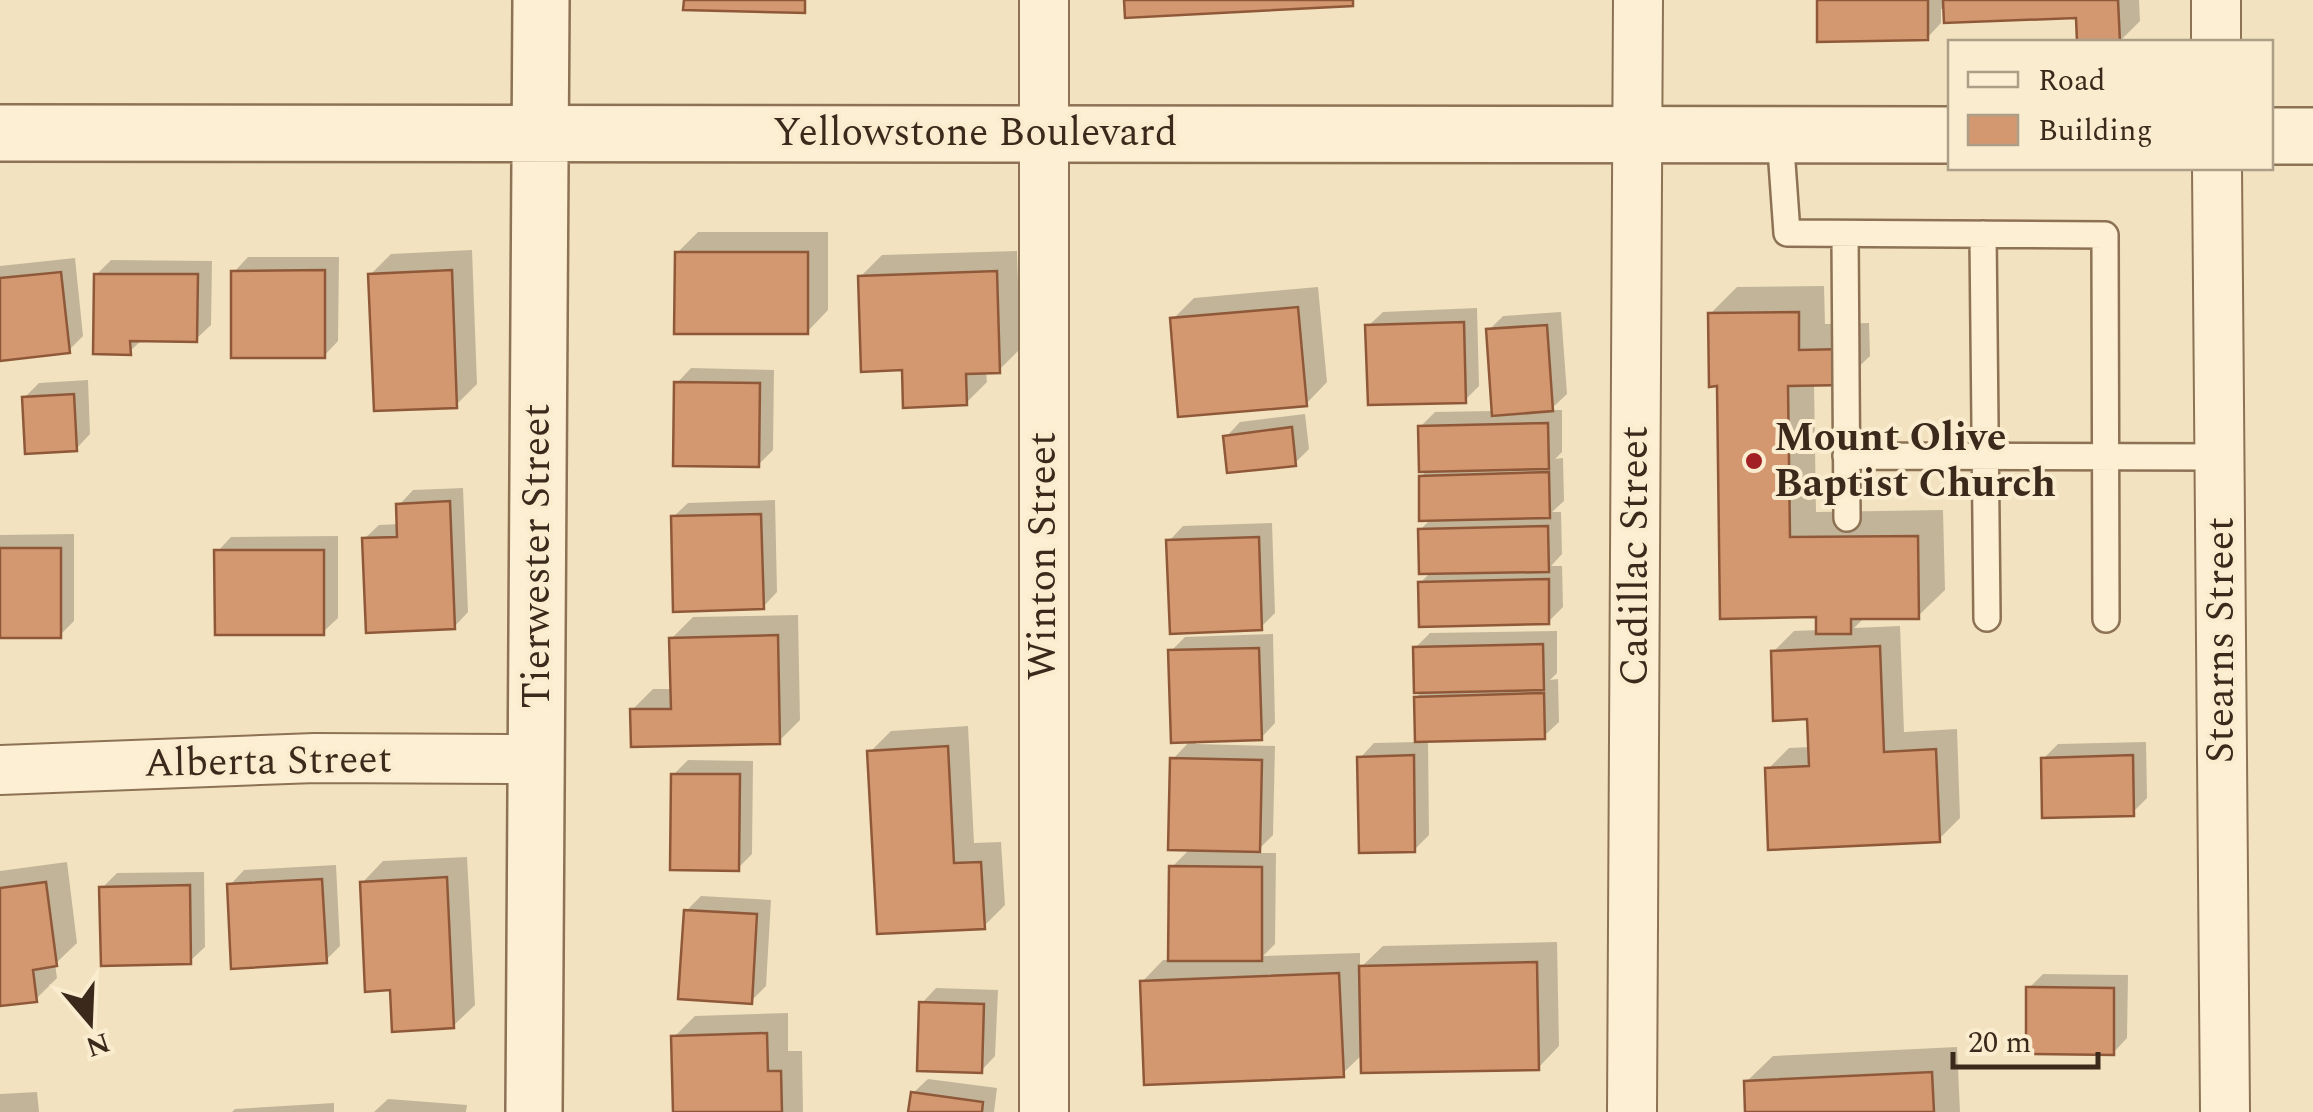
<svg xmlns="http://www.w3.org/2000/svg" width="2313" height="1112" font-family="Spectral,serif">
<rect width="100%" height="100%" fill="#f2e2bf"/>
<!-- shadow -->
<path fill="#0003" d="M1819,0H2139L2140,21L2119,42H2080L2079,15L1941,9V23L1927,38Z
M698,232H828V310L807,332L677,253Z
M472,250L477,384L456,405L370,275L391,254Z
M1017,251L1020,349L999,370L986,371L987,382L966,403L905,367L860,277L882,255Z
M248,257H339L338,341L324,356L234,272Z
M75,258L83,336L68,351L0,358V266Z
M111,260L212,261L211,325L196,339H143L129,352L96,275Z
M1824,286L1825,324L1869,323L1870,356L1843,382L1814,383L1816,512L1943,510L1945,590L1918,616L1865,617L1854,628L1900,626L1904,732L1957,729L1960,818L1939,839L1768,769L1789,748L1811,747L1810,717L1773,652L1794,631L1818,630V615L1719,384L1710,314L1737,287Z
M1318,287L1327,382L1306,404L1173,319L1194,298Z
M1477,308L1479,386L1465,400L1368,326L1383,312Z
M1561,312L1567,394L1550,410H1562V452L1555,459L1563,458L1564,501L1552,512H1561L1562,554L1551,566H1562L1563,607L1548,622L1420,583L1432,571L1420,530L1432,518L1421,477L1428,469L1420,427L1435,412L1494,411L1489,330L1503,316Z
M691,368L774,370L773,450L758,465L677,383Z
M88,380L90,434L76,449L24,398L39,383Z
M1305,414L1309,449L1295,463L1226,437L1240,422Z
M463,488L468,612L454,627L364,539L379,525L399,524V505L413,490Z
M775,500L777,592L763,607L673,517L688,503Z
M1272,523L1275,613L1261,627L1169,541L1183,526Z
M74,534V621L60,635L0,636V535Z
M338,536V618L323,632L217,552L231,537Z
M798,615L800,720L779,741L632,710L653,689H673L671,639L693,617Z
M1557,631V673L1550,680L1558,679L1559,722L1544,736L1428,739L1429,835L1414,850L1360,758L1374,743L1417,742L1416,698L1423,690L1415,648L1430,633Z
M1273,634L1275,723L1261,738L1196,740V744L1275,746L1273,835L1255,853H1276L1275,944L1263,956L1360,953V968L1383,946L1557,942L1559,1046L1538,1068L1363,1054L1342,1074L1142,982L1163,960H1171L1172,867L1191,848L1173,759L1191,740L1171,651L1185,637Z
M968,726L974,843L1001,842L1005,905L984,926L870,752L891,731Z
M2146,742L2147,798L2132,813L2043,759L2058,744Z
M688,760L753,761L752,854L738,868L673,775Z
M467,857L475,1005L453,1026L392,987L362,883L383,861Z
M67,862L77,943L55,964L57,978L36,999L0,1004V871Z
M336,865L340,946L326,960L230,885L244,870Z
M204,872L205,947L190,961L102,888L117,873Z
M701,896L771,900L766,986L751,1001L686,911Z
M2043,974L2128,975L2127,1038L2113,1053L2029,988Z
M936,988L998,990L995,1056L981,1071L922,1003Z
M788,1013V1051H802L803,1112H676L674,1037L695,1016Z
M1957,1047L1960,1112H1747L1746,1082L1773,1056Z
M928,1079L997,1088L994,1112H911L913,1093Z
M37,1092L39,1112H0V1094Z
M388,1099L467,1105L466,1112H374Z
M334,1103V1112H232L235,1109Z"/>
<!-- building -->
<path fill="#d49871" stroke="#8f5939" stroke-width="2.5" d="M684,0H805V13L683,10Z
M1124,0H1353V6L1125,18Z
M1817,0H1928V40L1817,42Z
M1943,0H2118L2120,42H2077L2076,18L1944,23Z
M675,252H808V334H674Z
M325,270V358H231V271Z
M452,270L457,408L374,411L368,274Z
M997,271L1000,373L966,374L967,405L903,408L902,370L861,372L858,276Z
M61,272L70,353L0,361V278Z
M94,274H198L197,342L130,341L131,355L93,354Z
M1298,307L1307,406L1178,417L1170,318Z
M1799,312V350L1844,349L1845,385L1788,386L1790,537L1918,536L1919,619H1851V634H1816V617L1720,619L1717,386L1709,387L1708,313Z
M1464,322L1466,403L1368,405L1365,325Z
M1547,325L1553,411L1492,416L1486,329Z
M674,382L760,383L759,467L673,466Z
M74,394L77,451L25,454L22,397Z
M1548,423L1549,469L1419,472L1418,426Z
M1292,427L1296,466L1227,473L1223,436Z
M1549,472L1550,518L1419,521V476Z
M450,501L455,629L366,633L362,538L397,537L396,504Z
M761,514L764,609L673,612L671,516Z
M1548,526L1549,572L1419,574L1418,529Z
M1259,537L1262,630L1170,634L1166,540Z
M0,548H61V638H0Z
M214,550H324V635H215Z
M1549,579V624L1419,627L1418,582Z
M778,635L780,744L631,747L630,709H671L669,638Z
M1543,644L1544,690L1414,693L1413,647Z
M1880,646L1884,752L1936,749L1940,842L1768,850L1765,768L1809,766L1807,719L1773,721L1771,651Z
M1259,648L1262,740L1171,743L1168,650Z
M1544,693L1545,739L1415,742L1414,697Z
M948,746L954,863L981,862L985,929L877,934L867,751Z
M1414,755L1415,852L1359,853L1357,757Z
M2133,755L2134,816L2042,818L2041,758Z
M1170,758L1262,760L1260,852L1168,850Z
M671,774H740L739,871L670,870Z
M1169,866L1262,867V961H1168Z
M447,877L454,1028L392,1032L390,990L365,992L360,882Z
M322,879L327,963L231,969L227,884Z
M46,882L57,966L33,970L37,1002L0,1006V888Z
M190,885L191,964L101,966L99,887Z
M684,910L757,914L752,1004L678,999Z
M1537,962L1539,1070L1361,1073L1359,966Z
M1339,973L1344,1077L1144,1085L1140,981Z
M2026,987L2114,988V1055L2026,1054Z
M919,1002L984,1004L982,1073L917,1071Z
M767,1033L768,1071H781L782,1112H673L671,1036Z
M1932,1072L1934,1112H1745L1744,1081Z
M911,1092L983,1102L982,1112H908Z"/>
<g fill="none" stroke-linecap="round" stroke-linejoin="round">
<defs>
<path id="service" d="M1780,135L1787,233L2105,235L2106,619
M1845,234L1847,518
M1983,234L1987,618
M1846,456L2220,457"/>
<path id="minor" d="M1044,0V1112
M2216,0V42
M2217,168L2225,1112
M0,770L315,758L536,759
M1632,1112L1638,0"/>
<path id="tertiary" d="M0,133L1950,135
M2270,136H2313
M534,1112L541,0"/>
</defs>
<!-- service casing -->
<use href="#service" stroke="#8d7255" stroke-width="30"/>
<!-- minor casing -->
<use href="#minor" stroke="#8d7255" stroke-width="52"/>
<!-- tertiary casing -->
<use href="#tertiary" stroke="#8d7255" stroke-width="60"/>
<!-- service -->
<use href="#service" stroke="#fcefd3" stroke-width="25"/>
<!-- minor -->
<use href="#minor" stroke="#fcefd3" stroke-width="48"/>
<!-- tertiary -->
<use href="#tertiary" stroke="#fcefd3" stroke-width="55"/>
</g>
<!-- markers -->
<circle fill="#a21f23" stroke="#f9eccf" stroke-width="4" cx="1754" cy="461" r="10"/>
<g text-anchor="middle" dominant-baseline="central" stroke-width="8" stroke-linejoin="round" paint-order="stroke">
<!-- street labels -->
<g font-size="40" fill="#3b2a1b" stroke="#f9eccf">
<text x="975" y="133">Yellowstone Boulevard</text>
<text transform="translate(537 556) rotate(-90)">Tierwester Street</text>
<text transform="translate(1043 556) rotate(-90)">Winton Street</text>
<text transform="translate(1635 556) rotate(-90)">Cadillac Street</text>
<text transform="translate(2221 640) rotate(-90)">Stearns Street</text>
<text transform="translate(268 762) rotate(-1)">Alberta Street</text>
</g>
<!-- poi labels -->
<g font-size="40" font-weight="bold" fill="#3b2a1b" stroke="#f9eccf" text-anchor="start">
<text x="1774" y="438">Mount Olive<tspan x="1774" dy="46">Baptist Church</tspan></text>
</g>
</g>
<!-- legend -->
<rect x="1948" y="40" width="325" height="130" fill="#f9eccf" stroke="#ad9e87" stroke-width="2.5"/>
<rect x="1968" y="72" width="50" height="15" fill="#fcefd3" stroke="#ad9e87" stroke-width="2.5"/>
<text x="2038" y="90" font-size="30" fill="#3b2a1b">Road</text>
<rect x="1968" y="115" width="50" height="30" fill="#d49871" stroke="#ad9e87" stroke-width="2.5"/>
<text x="2038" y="140" font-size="30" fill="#3b2a1b">Building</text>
<!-- north arrow -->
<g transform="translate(90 1022) rotate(161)" stroke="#f9eccf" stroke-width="8" paint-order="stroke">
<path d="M0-8L18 38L0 25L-18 38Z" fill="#3b2a1b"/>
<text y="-15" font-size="28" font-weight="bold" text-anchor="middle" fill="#3b2a1b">N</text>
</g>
<!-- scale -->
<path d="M1953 1052v15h145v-15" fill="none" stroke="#3b2a1b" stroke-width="5"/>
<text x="1968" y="1052" font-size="30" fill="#3b2a1b" stroke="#f9eccf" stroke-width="8" paint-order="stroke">20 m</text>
</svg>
